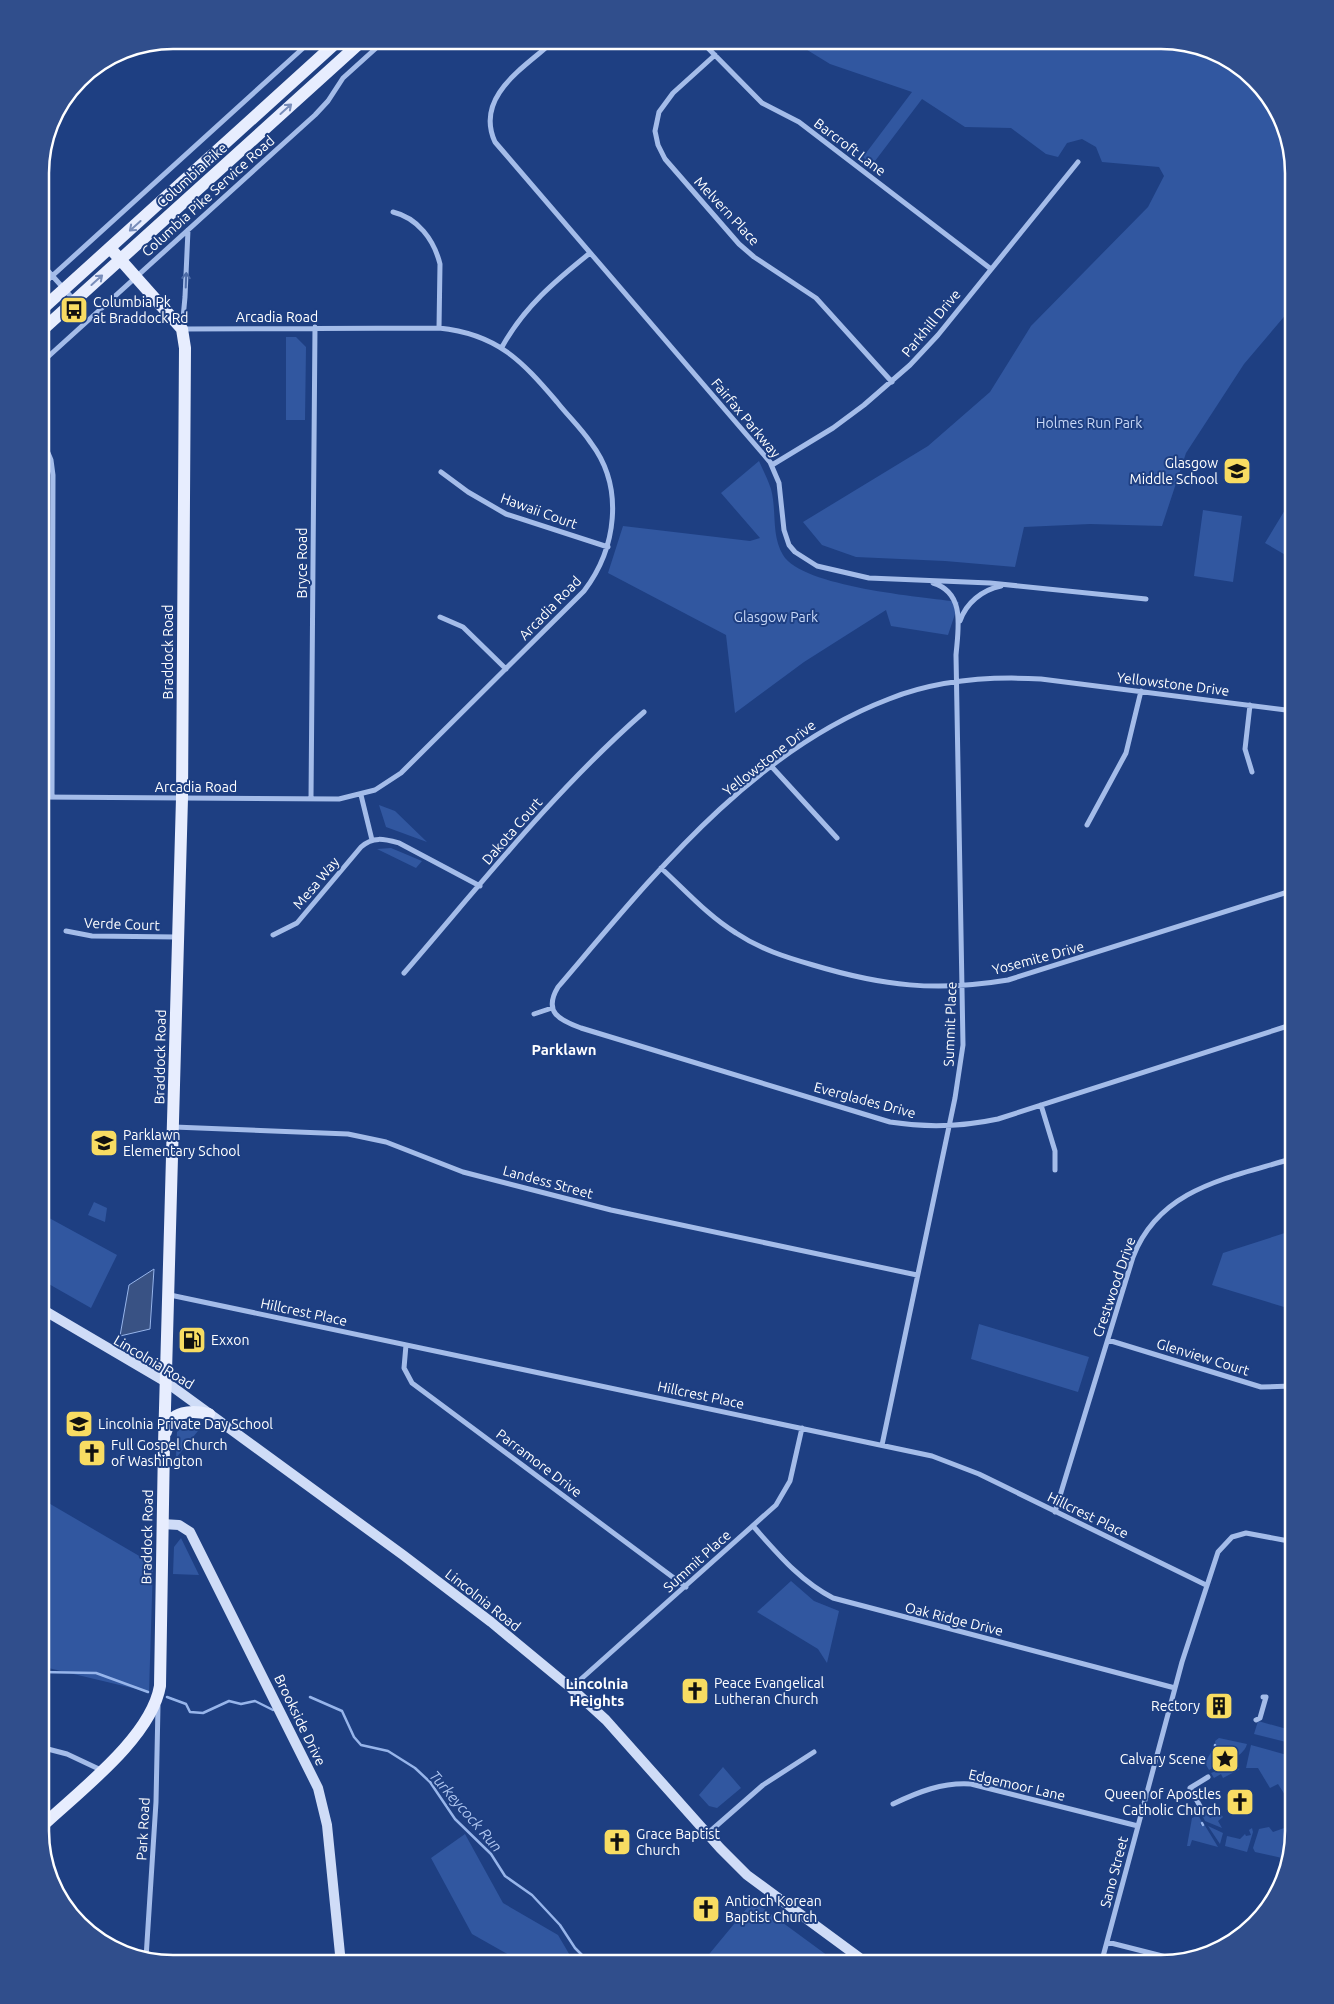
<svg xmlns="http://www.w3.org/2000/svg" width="1334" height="2004" font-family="Ubuntu,sans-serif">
<rect width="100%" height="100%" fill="#1e3f82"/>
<!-- green -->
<path fill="#3157a0" d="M791,40H1170L1235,62L1276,106L1294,172V305L1244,364L1186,453L1162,526L1090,524L1024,527L1015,567L945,561L856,557L822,545L803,522L928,446L990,392L1031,326L1148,207L1164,176L1159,167L1102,162L1096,147L1082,139L1067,143L1058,157L1046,154L1011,128L965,127L922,99L872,165L863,157L912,92L830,64Z
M286,337H296L306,347L305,420H286Z
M759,461C763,470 768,480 771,489C777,512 771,535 783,555C802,587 922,597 959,602L948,635L891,626L886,610L804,662L735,713L726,635L608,573L623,526L750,541L760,538L721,493Z
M1294,495V560L1265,543Z
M1203,510L1242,516L1233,582L1194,576Z
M379,805L395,811L427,842L386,827Z
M391,848L422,861L416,868L377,849Z
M94,1202L107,1208L105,1222L88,1215Z
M40,1213L117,1255L91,1308L40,1279Z
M1294,1230V1310L1212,1285L1223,1253Z
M979,1324L1089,1357L1078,1392L971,1359Z
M187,1421L202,1426L176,1458L177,1432Z
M40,1498L153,1564L149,1692L40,1666Z
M181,1538L199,1575L173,1574L174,1547Z
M791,1581L814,1601L839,1611L827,1663L818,1649L757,1612Z
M1258,1721L1294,1731V1744L1254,1734Z
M1219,1738L1247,1744C1243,1759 1220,1763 1209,1770L1205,1763L1214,1747H1216L1215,1741Z
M1251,1745L1294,1757V1798L1285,1795L1278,1784L1270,1788L1258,1768H1246Z
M1229,1766L1240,1769L1223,1778L1221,1774L1214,1778L1211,1773Z
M723,1767L741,1788L717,1808L709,1806L699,1795Z
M1206,1810L1210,1818L1220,1813L1223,1817L1218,1821L1222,1828L1205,1821L1201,1813Z
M1289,1810L1294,1813L1292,1820L1294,1821L1284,1857L1282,1858L1255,1852L1253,1848L1259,1829L1269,1827L1273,1832L1287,1827L1290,1815L1287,1812Z
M1198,1815L1202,1822L1200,1824L1202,1826L1204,1824L1218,1847L1192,1840L1190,1846H1187L1192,1818Z
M1208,1826L1223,1833L1220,1844Z
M1252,1828L1253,1832L1247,1852L1225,1846L1227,1836L1240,1839L1245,1834L1246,1836L1251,1835L1249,1830Z
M465,1834L503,1903L558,1935L575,1964H521L518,1960L472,1934L431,1858Z
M753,1901L839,1964H701Z"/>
<!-- water -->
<path fill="#395284" stroke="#97b5eb" d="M154,1269L150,1329L120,1336L129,1285Z"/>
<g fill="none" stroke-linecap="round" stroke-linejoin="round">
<!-- stream -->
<path stroke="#97b5eb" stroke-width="2.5" d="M40,1672L96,1673L148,1692
M167,1697L186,1704L190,1712L203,1713L229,1701L241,1704L255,1701L273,1710
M310,1697L342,1711L354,1737L361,1745L388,1751L415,1768L430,1782L455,1819L491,1854L505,1876L532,1895L560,1925L575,1948L591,1964
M1215,1746V1745
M1293,1820L1294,1818
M1202,1823L1203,1825"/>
<!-- street -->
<path stroke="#a4bce9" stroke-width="5" d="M555,40C525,67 474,96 495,142L770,462L779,483L784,530L789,545L795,552L817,566L869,578L990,583L1146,599
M700,40L762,103L799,122L991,269
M715,55L673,93L659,112L655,131L658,145L665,159L739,244L754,257L816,298L892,382
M393,212C418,218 434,240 440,264L439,328
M40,262L74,300
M40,287L312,40
M502,347C524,307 555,281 590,253
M40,364L315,115L328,101L343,78L385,40
M40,434L51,460L53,475L52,797
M772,465L833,428L864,405L910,365L938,335L1078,162
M441,472L468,492L506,514L608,547
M440,617L463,627L506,669
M960,621C966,603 982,590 1001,586
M1250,705L1245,749L1252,772
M772,767L837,838
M361,795L372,840
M40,797L339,799L375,790L401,773L584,591C616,549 625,488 591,443C581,428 568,416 557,402C521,360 497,334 439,328L182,329L185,297L188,230
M311,799L315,327
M1087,825L1126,753L1141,691
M661,868C685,890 708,916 736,933C760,949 785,957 813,965C883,986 936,992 1008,980L1294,890
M66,931L92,936L177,937
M273,935L297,923L361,847C373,836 384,839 399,843L480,886
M404,973C481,884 555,790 644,712
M534,1014L552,1008
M1294,1024L998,1119C961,1127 928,1128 890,1122L581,1028C559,1020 543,1012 558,987C652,877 750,752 889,699C937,680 990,676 1041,679L1294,711
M1041,1105L1055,1151V1170
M174,1127L348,1134L386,1142L463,1172L611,1210L917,1275
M170,1295L932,1456L979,1474L1206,1585
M1108,1340L1261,1387L1292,1386
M406,1345L404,1368L412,1383L686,1587
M882,1445L955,1098L963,1045L956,655C958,629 966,593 933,583
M1055,1512L1133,1257C1160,1187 1230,1178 1294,1158
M753,1526C778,1554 800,1581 833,1598L1175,1688
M571,1688L776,1505L790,1481L802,1428
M1256,1720L1260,1718L1266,1697H1263
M40,1747L67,1754L101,1770
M893,1804C918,1792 943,1782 971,1784L1138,1826
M1201,1808L1190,1788L1208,1777
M707,1834L763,1785L814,1752
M1107,1942L1178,1960
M146,1958L156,1802L158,1706
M1101,1964L1182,1662L1218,1552L1232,1537L1246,1533L1294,1542"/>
<!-- secondary -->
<path stroke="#cfdcf7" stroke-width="10" d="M40,1308L166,1382L403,1555L491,1622L571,1688L606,1720L720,1848L747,1875L868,1964
M162,1524L179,1525L190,1532L318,1788L327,1825L341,1964"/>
<!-- primary -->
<path stroke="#e7edfe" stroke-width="12" d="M40,311L339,40
M40,332L363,40
M166,1432C170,1410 192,1410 209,1414
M40,1828C78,1792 151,1738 160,1686L164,1444L182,798L185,348L182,329L110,248"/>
</g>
<!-- one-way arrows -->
<defs><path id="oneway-shaft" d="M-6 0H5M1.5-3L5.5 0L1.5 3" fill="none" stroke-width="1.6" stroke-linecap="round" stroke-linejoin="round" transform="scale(1.25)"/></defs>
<g stroke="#788dba">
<use href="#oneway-shaft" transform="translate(286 109) rotate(-42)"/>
<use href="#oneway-shaft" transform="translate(135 226) rotate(138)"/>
<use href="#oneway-shaft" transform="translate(97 280) rotate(-42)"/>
</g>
<use stroke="#4d6ba6" href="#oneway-shaft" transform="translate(186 280) rotate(-88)"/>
<!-- icons -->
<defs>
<symbol id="bus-square" viewBox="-11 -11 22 22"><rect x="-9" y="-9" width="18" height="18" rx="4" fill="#f8dc62" stroke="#1e3f82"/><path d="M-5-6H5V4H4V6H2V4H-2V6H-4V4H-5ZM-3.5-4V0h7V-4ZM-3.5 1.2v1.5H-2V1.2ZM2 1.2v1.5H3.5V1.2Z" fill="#111"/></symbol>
<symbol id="school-square" viewBox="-11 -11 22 22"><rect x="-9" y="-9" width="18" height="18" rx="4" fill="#f8dc62" stroke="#1e3f82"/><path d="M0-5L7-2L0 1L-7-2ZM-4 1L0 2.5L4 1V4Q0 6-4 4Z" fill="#111"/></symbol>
<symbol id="fuel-square" viewBox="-11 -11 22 22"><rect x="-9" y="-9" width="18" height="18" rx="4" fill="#f8dc62" stroke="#1e3f82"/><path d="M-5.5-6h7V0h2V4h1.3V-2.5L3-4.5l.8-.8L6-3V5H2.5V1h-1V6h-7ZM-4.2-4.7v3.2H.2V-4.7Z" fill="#111"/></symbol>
<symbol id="church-square" viewBox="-11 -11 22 22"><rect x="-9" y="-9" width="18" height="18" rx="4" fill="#f8dc62" stroke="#1e3f82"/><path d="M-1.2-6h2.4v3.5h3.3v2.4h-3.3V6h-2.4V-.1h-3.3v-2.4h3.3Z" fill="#111"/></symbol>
<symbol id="building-square" viewBox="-11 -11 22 22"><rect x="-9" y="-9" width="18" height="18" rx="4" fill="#f8dc62" stroke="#1e3f82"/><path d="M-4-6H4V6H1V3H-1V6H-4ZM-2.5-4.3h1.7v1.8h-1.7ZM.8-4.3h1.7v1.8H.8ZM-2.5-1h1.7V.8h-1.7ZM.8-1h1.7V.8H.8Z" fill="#111"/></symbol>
<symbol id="sight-square" viewBox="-11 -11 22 22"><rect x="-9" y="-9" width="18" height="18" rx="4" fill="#f8dc62" stroke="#1e3f82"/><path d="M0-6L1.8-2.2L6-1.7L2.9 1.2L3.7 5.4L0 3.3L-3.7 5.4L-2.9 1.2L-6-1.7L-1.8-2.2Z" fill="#111"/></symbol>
</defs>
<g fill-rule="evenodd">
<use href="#bus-square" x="58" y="294" width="32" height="32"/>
<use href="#school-square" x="1221" y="455" width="32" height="32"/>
<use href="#school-square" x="88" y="1127" width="32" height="32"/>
<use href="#fuel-square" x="176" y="1324" width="32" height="32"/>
<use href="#school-square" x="63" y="1408" width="32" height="32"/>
<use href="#church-square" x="76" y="1437" width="32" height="32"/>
<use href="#church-square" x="679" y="1675" width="32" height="32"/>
<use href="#building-square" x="1203" y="1690" width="32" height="32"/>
<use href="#sight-square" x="1209" y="1743" width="32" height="32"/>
<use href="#church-square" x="1224" y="1786" width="32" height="32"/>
<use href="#church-square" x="601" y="1826" width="32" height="32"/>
<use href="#church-square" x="690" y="1893" width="32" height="32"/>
</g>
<g text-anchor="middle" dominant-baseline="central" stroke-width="4" stroke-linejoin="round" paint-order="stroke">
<!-- street labels -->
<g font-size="14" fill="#fff" stroke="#1e3f82">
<text transform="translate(850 147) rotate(37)">Barcroft Lane</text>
<text transform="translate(192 175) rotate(-42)">Columbia Pike</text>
<text transform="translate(208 196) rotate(-42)">Columbia Pike Service Road</text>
<text transform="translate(727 211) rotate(47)">Melvern Place</text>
<text x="277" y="317">Arcadia Road</text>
<text transform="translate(931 323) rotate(-50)">Parkhill Drive</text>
<text transform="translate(746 418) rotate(50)">Fairfax Parkway</text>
<text transform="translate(539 511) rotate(20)">Hawaii Court</text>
<text transform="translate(302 563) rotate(-90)">Bryce Road</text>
<text transform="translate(550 608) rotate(-46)">Arcadia Road</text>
<text transform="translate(168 652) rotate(-90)">Braddock Road</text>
<text transform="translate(1173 684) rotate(7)">Yellowstone Drive</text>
<text transform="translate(769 758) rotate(-38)">Yellowstone Drive</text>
<text x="196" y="787">Arcadia Road</text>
<text transform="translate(512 831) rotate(-49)">Dakota Court</text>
<text transform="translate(316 883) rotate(-50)">Mesa Way</text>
<text transform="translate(122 924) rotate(2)">Verde Court</text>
<text transform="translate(1038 958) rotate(-15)">Yosemite Drive</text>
<text transform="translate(950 1024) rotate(-88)">Summit Place</text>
<text transform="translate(160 1057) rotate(-89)">Braddock Road</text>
<text transform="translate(865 1100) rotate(15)">Everglades Drive</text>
<text transform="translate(548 1182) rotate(15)">Landess Street</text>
<text transform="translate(1114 1287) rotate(-71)">Crestwood Drive</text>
<text transform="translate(304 1312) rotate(12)">Hillcrest Place</text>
<text transform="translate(1203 1357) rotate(17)">Glenview Court</text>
<text transform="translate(154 1362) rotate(31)">Lincolnia Road</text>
<text transform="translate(701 1395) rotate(12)">Hillcrest Place</text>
<text transform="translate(539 1463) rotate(37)">Parramore Drive</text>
<text transform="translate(1088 1515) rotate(26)">Hillcrest Place</text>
<text transform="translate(147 1537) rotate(-89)">Braddock Road</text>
<text transform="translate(697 1561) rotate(-42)">Summit Place</text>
<text transform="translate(483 1600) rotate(38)">Lincolnia Road</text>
<text transform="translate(954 1619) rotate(14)">Oak Ridge Drive</text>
<text transform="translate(300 1720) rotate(64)">Brookside Drive</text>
<text transform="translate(1017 1785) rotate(13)">Edgemoor Lane</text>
<text transform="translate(143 1829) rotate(-87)">Park Road</text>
<text transform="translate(1114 1872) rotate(-75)">Sano Street</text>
</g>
<!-- poi labels -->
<g font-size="14" fill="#fff" stroke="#1e3f82" text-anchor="start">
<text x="93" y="302">Columbia Pk<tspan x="93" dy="16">at Braddock Rd</tspan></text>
<text x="1218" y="463" text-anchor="end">Glasgow<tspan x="1218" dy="16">Middle School</tspan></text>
<text x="123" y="1135">Parklawn<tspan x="123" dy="16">Elementary School</tspan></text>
<text x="211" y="1340">Exxon</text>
<text x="98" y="1424">Lincolnia Private Day School</text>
<text x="111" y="1445">Full Gospel Church<tspan x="111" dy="16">of Washington</tspan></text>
<text x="714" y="1683">Peace Evangelical<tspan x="714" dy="16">Lutheran Church</tspan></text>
<text x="1200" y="1706" text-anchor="end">Rectory</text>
<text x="1206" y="1759" text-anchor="end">Calvary Scene</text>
<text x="1221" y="1794" text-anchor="end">Queen of Apostles<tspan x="1221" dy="16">Catholic Church</tspan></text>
<text x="636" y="1834">Grace Baptist<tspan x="636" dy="16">Church</tspan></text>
<text x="725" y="1901">Antioch Korean<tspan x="725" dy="16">Baptist Church</tspan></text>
</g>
<!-- park labels -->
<g font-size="14" fill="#c8d8f7" stroke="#1e3f82">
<text x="1089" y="423">Holmes Run Park</text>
<text x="776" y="617">Glasgow Park</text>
</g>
<!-- neighbourhood labels -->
<g font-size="15" font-weight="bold" fill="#fff" stroke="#1e3f82">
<text x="564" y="1049">Parklawn</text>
<text x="597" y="1683">Lincolnia<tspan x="597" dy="17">Heights</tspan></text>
</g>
<!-- water labels -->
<g font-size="15" font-style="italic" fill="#afc6f1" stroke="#1e3f82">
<text transform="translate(466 1811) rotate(49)">Turkeycock Run</text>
</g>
</g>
<!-- crop -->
<path d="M0 0H1334V2004H0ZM173 49H1161A124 124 0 0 1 1285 173V1831A124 124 0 0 1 1161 1955H173A124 124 0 0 1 49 1831V173A124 124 0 0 1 173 49Z" fill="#304e8c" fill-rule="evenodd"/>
<path fill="none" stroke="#fff" stroke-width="2.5" d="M173 49H1161A124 124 0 0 1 1285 173V1831A124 124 0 0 1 1161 1955H173A124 124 0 0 1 49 1831V173A124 124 0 0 1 173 49Z"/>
</svg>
